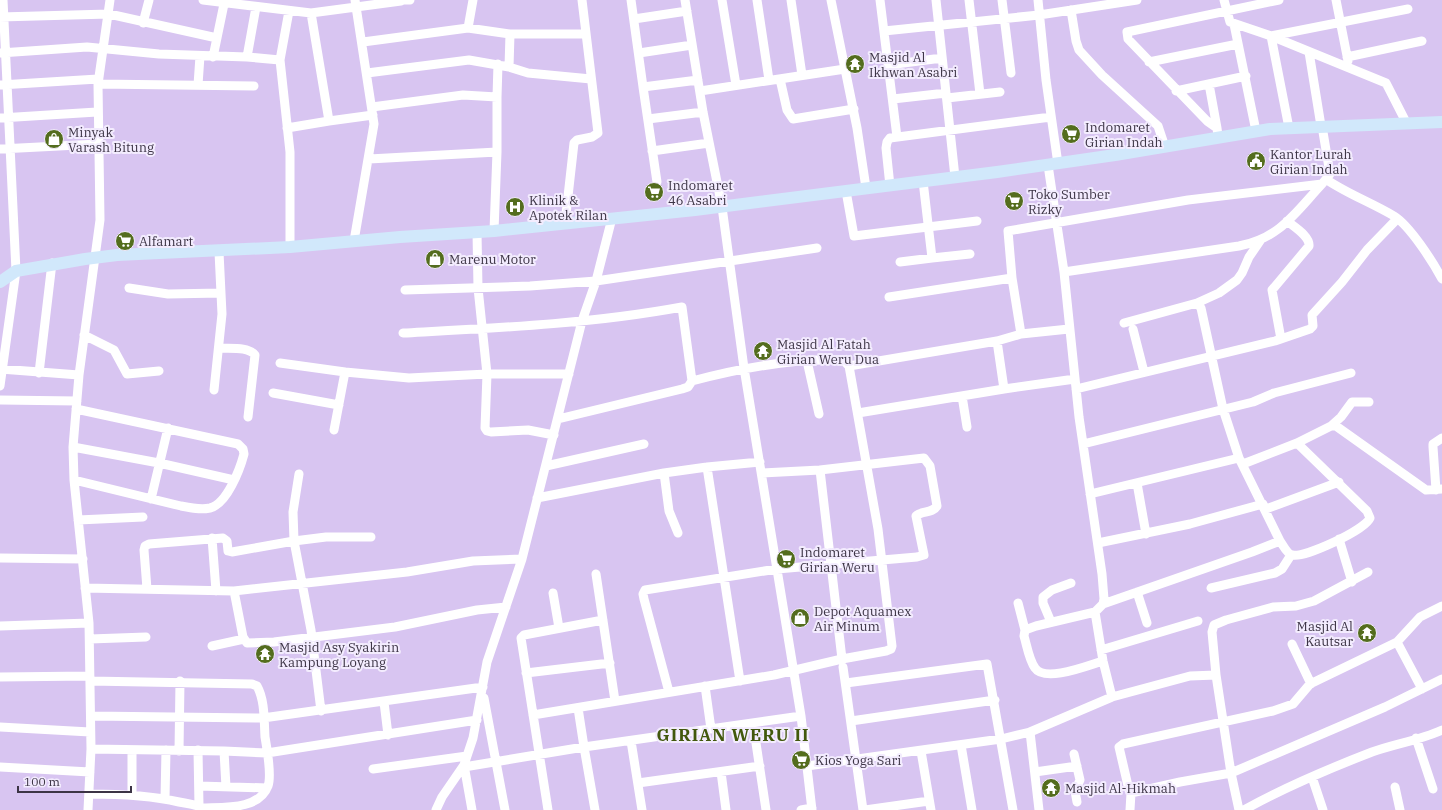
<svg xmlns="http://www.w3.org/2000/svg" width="1442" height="810" font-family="'IBM Plex Serif',serif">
<rect width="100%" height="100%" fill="#d8c5f1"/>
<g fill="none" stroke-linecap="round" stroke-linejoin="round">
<!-- street -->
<path stroke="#fff" stroke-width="9" d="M203,0L311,13L401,1
M401,0H410
M631,0L643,87L698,80
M685,0L703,112L722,207L744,368L801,716L812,810
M722,0L736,85
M757,0L769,80
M791,0L802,75
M831,0L857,128L866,188
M880,0L897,137
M936,0L955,177
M969,0L980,94
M1002,0L1011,73
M1038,0L1046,80L1058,164
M1224,0L1230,22L1271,36L1386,83L1407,124
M1336,0L1348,61
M1071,10L1076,41L1079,50L1102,75L1158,126L1165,147
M289,11L280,60L290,152V247
M311,13L329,121L373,115
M0,17L109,14L217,38
M634,19L687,11
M143,23L149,0
M1234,24L1256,131
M468,28L473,0
M884,31L1039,15L1137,0
M510,34H585
M363,42L468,28L510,34L509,67L469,60L367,73
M1309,52L1321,126
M0,53L87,47L159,54L247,57L256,7
M639,53L692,45
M213,57L224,4
M247,57L280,60
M1347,57L1422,41
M1149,62L1238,44
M888,65L942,58
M509,67L528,73L591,79
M780,79L787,110L793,119L854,109
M98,84L254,86
M1209,84L1217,128
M0,85L98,79
M198,85L200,56
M643,87L657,182
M700,91L845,69
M1176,91L1246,76
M947,98L1000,92
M893,99L946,93
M372,107L463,95L497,97L498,64
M0,118L97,112
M648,119L703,112
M287,128L329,121
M1289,128L1271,36L1408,9
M1218,136L1217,128L1207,121L1128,39L1127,32L1279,0
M0,149L98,144
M652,151L709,143
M369,159L497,152V97
M1327,180C1348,194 1372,203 1394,216C1410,226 1433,262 1442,279
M890,186L886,148L887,142L890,138L1051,117
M846,191L854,236L977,221
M565,223L574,143L577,140L592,137L598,133L582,0
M494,231L497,152
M477,232L478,288L487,374L485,428L487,431L491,432L528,430L554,435
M354,241L374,124L355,0
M932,258L970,254
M900,262L932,258L923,181
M1064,272L1239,246C1280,238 1295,213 1322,184
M129,288L168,294L221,293
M405,290L530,286L596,281L817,248
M889,297L1012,278
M1197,303L1219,293L1237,280L1242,273L1249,257L1260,241
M1124,323L1197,303L1201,308L1223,409L1239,458L1280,541C1283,545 1287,554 1292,555C1305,558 1365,530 1370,518L1367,511L1297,443
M1133,329L1144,372
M403,333C496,328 590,324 682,307L692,381
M1021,334L1012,278L1008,231L1188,200L1322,184L1330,174L1322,126
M84,335L114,350L127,374L159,371
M1281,339L1272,290L1309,246C1310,236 1294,227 1287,221
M997,341L1004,389
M219,348C229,349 248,346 255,355L248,417
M807,361L819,414
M280,363L345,372
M849,366L997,341L1021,334L1069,329
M0,369L79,375
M39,373L52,263
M0,386L16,271L3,0
M1076,389L1275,341L1310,329L1313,326L1312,315L1342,282L1367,250L1397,219
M214,390L222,314L219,252
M273,393L339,405
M962,396L967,427
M0,400L77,401
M858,413L1004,389L1075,379
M1331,426L1341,417L1352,402H1369
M334,430L345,372L409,378L487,374H569
M1083,444L1253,402L1274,393L1351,373
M73,447L159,463L234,480
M1243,464L1297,443L1331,426H1336L1426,490L1442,489
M546,466L644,444
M820,470L842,659
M299,474L293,512L294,541L326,537H371
M74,480L181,506C191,508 200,510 210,508C227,504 240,469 244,454L243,449L238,444L76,409
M1137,483L1146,534
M1436,490L1433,447V444L1442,438
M1090,494L1239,458
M537,498L664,473
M151,499L168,428
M1266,509L1339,482
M78,520L143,517
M678,533L669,511L664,473L707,467
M212,538L216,591
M1339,539L1352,582
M1098,543L1190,524L1263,504
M0,558L83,559
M596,574L615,701
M85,588L234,591L407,572L473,561L522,559
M1211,588L1275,573L1282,569L1291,555
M147,589L144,550L145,546L149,544L223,538L227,541L228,551L232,552L294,541L311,630L321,711
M234,591L243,637L247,643L274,642L395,627L477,610L506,607
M1137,592L1147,623
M553,593L559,628
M1018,603L1025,630
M1103,604L1252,552L1280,541
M1095,612L1036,626L1025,630L1024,636C1027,646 1029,660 1035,668C1045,683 1089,665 1103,661
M1051,622L1043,603V597L1052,590L1071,583
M0,626L89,623
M90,639L146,637
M1397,642L1422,689
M1292,644L1311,684
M212,646L244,639
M1101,650L1198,621
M843,667L863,810
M526,673L610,663
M1216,675L1212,632L1214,625L1226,620L1273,607L1296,606L1314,601L1368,572
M0,677L90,676
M90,681L252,684L257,686C265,700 264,721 265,737C267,749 272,775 268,786C259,810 224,807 202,808
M740,681L707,467L760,462
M846,683L987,664L1013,810
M705,686L711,729
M669,692L644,599L643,594L645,590L777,569L917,557L924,555L916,516C922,510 932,514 937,506L930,466L924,458L820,470L762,473
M1112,697L1190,676L1216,675L1231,773L1180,782L1131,793L1129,790L1119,747L1123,744L1273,711L1293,704L1310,684L1397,642L1420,617L1442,606
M484,698L505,810
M384,702L388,735
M533,715L774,675L842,659L886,651L891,649L892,646L878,529L849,366L843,360C792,358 741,368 692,381L688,387L682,389L558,419
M91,716L263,718L483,687
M851,721L995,700
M753,723L766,810
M0,727L90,732
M1416,738L1433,789
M631,741L642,810
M961,745L972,810
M91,749L224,751L267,753L477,720
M198,750L199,806
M179,751L180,681
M224,751L226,787
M921,751L931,810
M1074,754L1080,780L1075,791L1077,802
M464,765L472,810
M807,766L1001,739L1030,732
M0,767L90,772
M464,767L584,747L578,708
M373,769L467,756
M721,772L726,810
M1035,772L1077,766
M1312,777L1323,810
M638,783L760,766
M199,786L267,788
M1395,787L1400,810
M89,794C120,794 149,795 179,802C188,804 198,804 206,810
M132,794V751
M165,799L166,750
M88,810L91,749L89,623L74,480L73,447L79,375L100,220L98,84L110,0
M436,810L442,797L464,765L473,738L487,662L522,559L582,321L596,281L612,218
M548,810L521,638L524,635L603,620
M595,810L584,747L801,716
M801,810L812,808
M865,810L929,801
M1039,810L1030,732L1112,697L1103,661L1095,612L1103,604L1104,599L1102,574L1079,417L1064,272L1048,165
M1130,810L1131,793
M1239,810L1231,773L1385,707L1442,679
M1244,810C1285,787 1328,769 1372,752C1395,744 1420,740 1442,730"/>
<!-- secondary -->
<path stroke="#d1e8fb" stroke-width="12" d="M0,282L16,271L85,259L117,255L290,247L400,237L494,231L695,210L997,172L1115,155L1270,129L1442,122"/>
</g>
<!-- icons -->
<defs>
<symbol id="temple-disc" viewBox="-11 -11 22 22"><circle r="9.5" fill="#546d1e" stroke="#f3ecfe"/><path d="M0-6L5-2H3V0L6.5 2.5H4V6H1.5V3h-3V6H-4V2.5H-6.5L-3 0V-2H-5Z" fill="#fff"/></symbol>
<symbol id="supermarket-disc" viewBox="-11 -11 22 22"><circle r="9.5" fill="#546d1e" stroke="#f3ecfe"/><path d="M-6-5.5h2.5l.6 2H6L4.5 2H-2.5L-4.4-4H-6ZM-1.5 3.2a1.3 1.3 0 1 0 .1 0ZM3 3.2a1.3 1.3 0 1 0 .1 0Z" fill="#fff"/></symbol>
<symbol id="shop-disc" viewBox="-11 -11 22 22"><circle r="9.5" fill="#546d1e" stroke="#f3ecfe"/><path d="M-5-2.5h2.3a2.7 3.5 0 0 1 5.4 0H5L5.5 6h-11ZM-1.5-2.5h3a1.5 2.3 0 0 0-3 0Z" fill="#fff"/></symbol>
<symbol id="civic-disc" viewBox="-11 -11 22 22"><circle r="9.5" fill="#546d1e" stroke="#f3ecfe"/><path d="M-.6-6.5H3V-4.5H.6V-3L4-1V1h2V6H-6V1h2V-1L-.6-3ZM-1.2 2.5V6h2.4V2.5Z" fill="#fff"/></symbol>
<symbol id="hospital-disc" viewBox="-11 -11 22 22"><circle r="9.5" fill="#546d1e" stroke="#f3ecfe"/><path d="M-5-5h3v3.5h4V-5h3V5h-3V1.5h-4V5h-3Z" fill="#fff"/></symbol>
</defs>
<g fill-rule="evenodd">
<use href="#temple-disc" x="844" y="53" width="22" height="22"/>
<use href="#supermarket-disc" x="1060" y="123" width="22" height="22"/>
<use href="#shop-disc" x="43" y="128" width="22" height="22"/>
<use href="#civic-disc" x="1245" y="150" width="22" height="22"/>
<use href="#supermarket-disc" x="643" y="181" width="22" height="22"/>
<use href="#supermarket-disc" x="1003" y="190" width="22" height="22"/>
<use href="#hospital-disc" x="504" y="196" width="22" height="22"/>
<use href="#supermarket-disc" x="114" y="230" width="22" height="22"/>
<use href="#shop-disc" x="424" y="248" width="22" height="22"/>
<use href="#temple-disc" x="752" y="340" width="22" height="22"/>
<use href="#supermarket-disc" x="775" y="548" width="22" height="22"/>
<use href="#shop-disc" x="789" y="607" width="22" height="22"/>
<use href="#temple-disc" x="1356" y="622" width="22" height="22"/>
<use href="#temple-disc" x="254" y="643" width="22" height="22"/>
<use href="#supermarket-disc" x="790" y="749" width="22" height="22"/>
<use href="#temple-disc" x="1040" y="777" width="22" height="22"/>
</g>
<g text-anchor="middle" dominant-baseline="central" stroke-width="4" stroke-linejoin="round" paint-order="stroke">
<!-- poi labels -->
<g font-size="13" fill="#3c3445" stroke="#f3ecfe" text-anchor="start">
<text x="869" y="57">Masjid Al<tspan x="869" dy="15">Ikhwan Asabri</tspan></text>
<text x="1085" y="127">Indomaret<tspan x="1085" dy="15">Girian Indah</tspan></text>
<text x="68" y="132">Minyak<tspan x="68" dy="15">Varash Bitung</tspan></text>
<text x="1270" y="154">Kantor Lurah<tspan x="1270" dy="15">Girian Indah</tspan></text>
<text x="668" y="185">Indomaret<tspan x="668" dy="15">46 Asabri</tspan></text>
<text x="1028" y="194">Toko Sumber<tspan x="1028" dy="15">Rizky</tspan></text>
<text x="529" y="200">Klinik &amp;<tspan x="529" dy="15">Apotek Rilan</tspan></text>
<text x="139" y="241">Alfamart</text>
<text x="449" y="259">Marenu Motor</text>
<text x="777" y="344">Masjid Al Fatah<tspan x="777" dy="15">Girian Weru Dua</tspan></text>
<text x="800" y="552">Indomaret<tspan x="800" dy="15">Girian Weru</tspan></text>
<text x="814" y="611">Depot Aquamex<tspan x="814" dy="15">Air Minum</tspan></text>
<text x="1353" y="626" text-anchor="end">Masjid Al<tspan x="1353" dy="15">Kautsar</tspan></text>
<text x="279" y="647">Masjid Asy Syakirin<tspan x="279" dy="15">Kampung Loyang</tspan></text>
<text x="815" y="760">Kios Yoga Sari</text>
<text x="1065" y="788">Masjid Al-Hikmah</text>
</g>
<!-- district labels -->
<g font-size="17" font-weight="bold" letter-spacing="1" fill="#42580d" stroke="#f3ecfe">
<text x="733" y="735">GIRIAN WERU II</text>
</g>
</g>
<!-- scale -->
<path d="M18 786v6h113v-6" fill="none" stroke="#3c3445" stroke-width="2"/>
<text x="24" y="786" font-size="12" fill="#3c3445" stroke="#f3ecfe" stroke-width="3" paint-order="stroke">100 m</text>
</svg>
